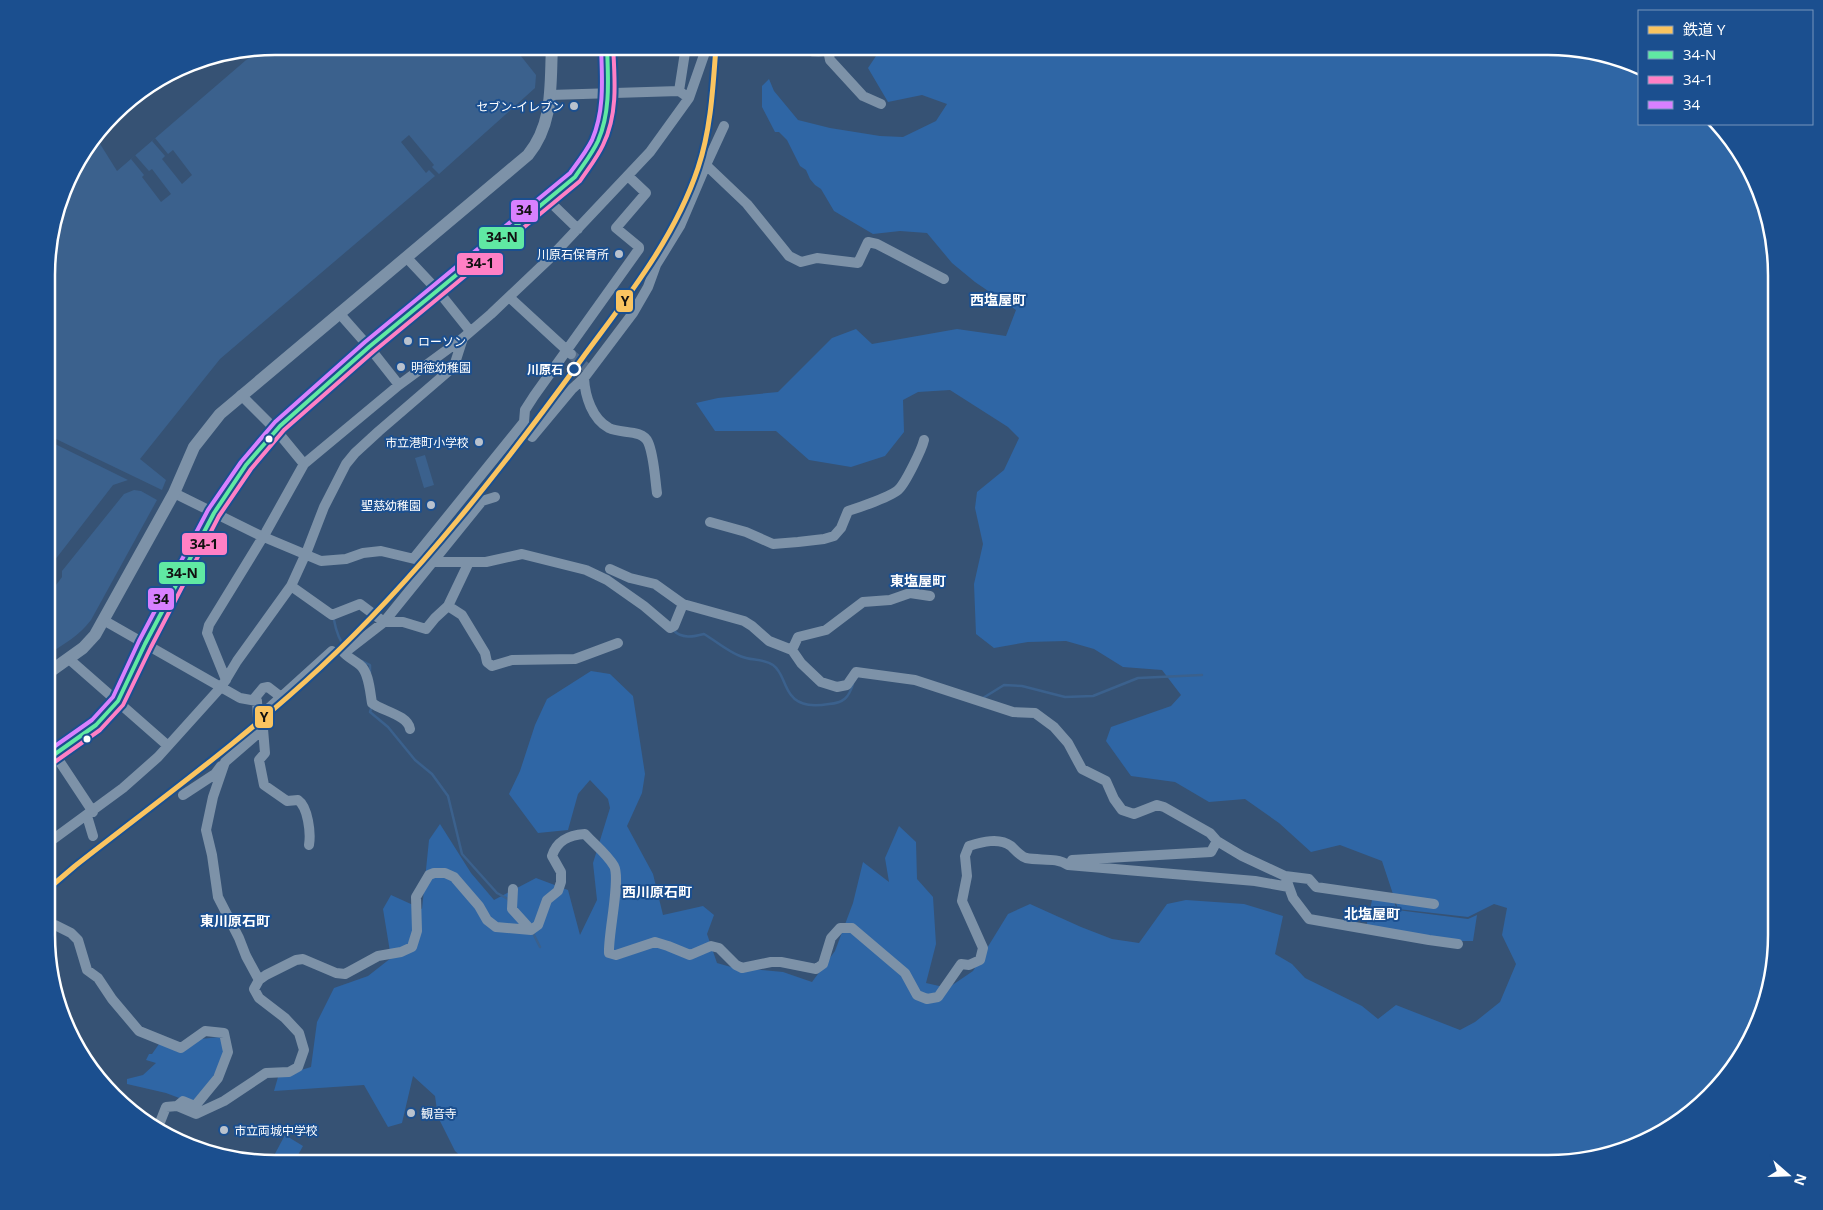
<svg xmlns="http://www.w3.org/2000/svg" width="1823" height="1210" font-family="'Open Sans','Noto Sans JP',sans-serif">
<rect width="100%" height="100%" fill="#365274"/>
<!-- green -->
<path fill="#2f66a5" d="M885,46H1548L1621,58L1639,67V124H1712L1746,161L1776,260V950L1765,1008L1738,1062L1662,1133L1563,1163L469,1164L455,1151L438,1117L435,1096L413,1076L402,1123L388,1127L364,1085L274,1091L278,1077L311,1067L317,1022L334,988L368,976L391,958L383,909L391,895L422,909L429,840L440,824L471,873L494,900L536,878L568,890L580,935L597,900L593,863L610,808L608,799L590,780L578,794L568,830L538,833L509,794L520,771L535,725L547,699L591,671L610,674L633,696L645,774L642,793L627,826L653,874L663,915L703,906L714,915L707,934L717,963L731,967L783,972L812,982L835,951L853,903L863,862L889,882L885,858L899,826L916,842L917,879L933,897L936,944L926,983L948,988L973,971L1008,914L1030,904L1081,927L1112,939L1139,943L1167,904L1186,900L1244,904L1283,916L1275,954L1292,964L1305,978L1362,1006L1378,1019L1396,1005L1460,1030L1475,1022L1500,1002L1516,964L1502,935L1507,908L1494,904L1468,917L1398,909L1382,861L1340,845L1311,852L1279,823L1245,799L1209,802L1175,782L1131,776L1106,741L1111,727L1171,706L1181,695L1162,670L1123,667L1094,649L1066,641L1028,642L994,648L976,634L974,584L983,544L975,508L977,492L1004,470L1019,438L1008,427L950,390L918,392L903,400L904,432L885,456L851,467L809,460L776,431H715L696,403L718,398L778,392L832,338L856,329L872,344L957,329L1006,336L1016,310L975,282L952,263L927,233L900,231L873,234L834,211L821,189L815,185L810,179L806,170L800,166L787,140L779,132H775L762,107V86L769,79L774,91L798,120L830,128L880,136L903,137L936,121L947,104L922,95L888,102L868,68L878,53Z
M1373,896L1393,899L1397,910L1468,919L1477,915L1473,941H1459L1366,927Z
M220,1037L226,1057L195,1104L166,1093L127,1084V1079L143,1075L156,1063L146,1060L149,1054H152L159,1044L182,1052L200,1039Z
M285,1135L303,1146L293,1164L270,1163Z"/>
<!-- water -->
<path fill="#3b618d" d="M275,46H513L536,75L535,88L439,174L432,167L434,165L409,135L401,142L426,173L429,170L435,176L220,359L140,459L166,480L162,490L54,438L48,441V245L70,174L97,139L117,171L259,49Z
M55,444L128,480L113,485L51,565L48,566V448Z
M425,455L434,485L424,488L415,458Z
M134,490L141,491L157,500L91,620C80,635 64,644 49,654L48,586L53,589L62,577V571L124,494Z"/>
<!-- pier -->
<path fill="#365274" d="M155,138L168,154L173,150L192,175L182,184L162,159L165,156L152,141Z
M135,155L149,171L152,169L171,194L161,202L142,177L144,175L131,159Z"/>
<g fill="none" stroke-linecap="round" stroke-linejoin="round">
<!-- stream -->
<path stroke="#3b618d" stroke-width="2.5" d="M334,620C336,631 339,640 346,649
M673,630C682,639 693,637 704,634C716,641 727,651 740,656C751,661 763,658 773,665C783,672 783,685 791,695C800,707 816,706 829,704C844,703 849,697 853,684
M362,661L370,665V673
M983,698L1004,685L1022,686L1065,697L1093,696L1138,678L1202,675
M372,706L370,712L388,727L415,760L432,774L448,796L462,854L497,893L508,899L509,901
M533,933L540,947"/>
<!-- minor-tunnel -->
<path stroke="#546c89" stroke-width="10" stroke-dasharray="10 5" stroke-linecap="butt" d="M572,355L589,370"/>
<!-- minor -->
<path stroke="#7d92a8" stroke-width="10" d="M799,46C812,56 833,50 847,48
M828,50L830,60L863,96L881,104
M679,91L686,46
M689,98L704,55V46
M724,126L706,165L747,204L789,256L801,262L817,258L858,263L868,242L877,244L944,279
M548,200L578,229
M407,258L438,291L470,331
M509,297L571,354
M339,313L369,347L399,385
M241,395L276,430L304,464
M532,437L572,389L584,378
M174,493L259,535L321,561L346,559L363,553L381,551L427,562H486L522,554L586,570L607,580L644,606L670,628L674,626L683,604
M657,493C655,479 654,455 648,442C642,429 621,434 609,428C592,419 585,396 584,378L633,313L648,287L656,265L680,226L706,165
M710,522L746,532L773,544L798,542L824,539L834,536L841,528L848,511C858,508 893,496 899,489C906,482 922,449 924,440
M414,558L524,422L525,410L534,396L639,249V247L616,228L646,193L628,176
M610,569L630,578L655,584L683,604L744,621L752,626L769,641L792,650L801,663L821,682L837,687L847,685L856,672L915,680L1013,712L1035,713L1054,727L1068,743L1082,769L1106,781L1114,799L1122,810L1134,814L1157,805L1164,807L1210,833L1217,841L1242,856L1285,876L1293,898L1309,919L1429,940L1458,944
M291,586L332,615L360,604L384,622H403L426,629L435,618L448,606L469,562
M448,606L462,615L485,653L487,662L492,666L512,660L575,659L618,643
M105,621L240,698L257,701L258,718L263,729L265,753L259,760L264,785L287,801L298,800C308,807 311,833 309,845
M792,650L798,637L826,630L863,602L890,600L910,593L930,596
M69,659L167,745
M226,680L207,633L209,625L266,532L304,464L399,385L463,338L491,314L549,259L650,152L689,98L679,91L550,95
M253,700L263,688L268,687L281,697
M258,718L332,651
M410,729C408,715 382,711 372,703C370,692 369,672 360,665C355,661 349,658 344,653L384,622L482,501L495,497
M48,744L93,812
M183,795L215,774L221,766
M87,816L93,836
M48,843L123,788L158,757L222,686L237,661L291,586L307,551L324,507L346,464L355,453L379,431L451,369L455,363L463,338
M1072,860L1211,852L1217,841
M1285,876L1309,879L1316,887L1434,904
M513,889L512,909L531,930
M48,923L55,925L71,933L78,940L87,970L98,978L112,999L139,1031L181,1048L205,1031L224,1033L228,1052L218,1078L195,1106L183,1101L177,1106
M259,980L246,956L239,938L218,897L212,855L206,830L213,797L225,762L263,729
M157,1130L166,1107L177,1106L196,1114L224,1101L266,1073L289,1072L298,1067L304,1050L299,1033L285,1018L259,998L254,989L259,980L266,975L296,960L303,959L336,973L345,974L378,956L401,952L412,947L417,931L416,897L429,875L434,873H445L454,877L479,906L487,920L496,927L531,930L538,925L547,900L558,891L561,882V872L552,856C557,840 569,835 585,834C594,844 607,854 614,866C621,879 608,934 609,953L616,955L655,942L668,946L690,955L711,946L719,948L736,965L742,968L771,962H781L816,969L823,964L831,938L840,928H852L905,973L917,995L927,999L938,997L961,964L969,965L980,960L983,948L962,901L967,876L965,856L969,846C982,842 999,837 1011,846C1015,850 1020,856 1026,858C1040,861 1056,857 1068,865L1255,881L1289,887"/>
<!-- tertiary -->
<path stroke="#7d92a8" stroke-width="12" d="M48,673L83,648L95,635L174,493L194,447L220,414L528,155C554,123 550,86 552,46"/>
<!-- trunk -->
<path stroke="#7e90a7" stroke-width="16" d="M48,759L96,725L118,701L145,644L214,513L246,465L280,426L369,347L575,177C583,165 592,154 598,141C612,111 608,78 607,46"/>
<defs>
<path id="bus-1" d="M48,759L96,725L118,701L145,644L214,513L246,465L280,426L369,347L575,177C583,165 592,154 598,141C611,111 608,78 607,46"/>
<path id="bus-2" d="M52,764L100,730L123,705L151,647L219,516L251,469L284,430L373,352L580,181C588,169 597,158 603,145C618,114 615,80 613,46"/>
<path id="bus-3" d="M48,751L92,720L113,697L139,641L208,510L241,462L275,422L365,342L570,173C578,162 586,152 592,140C605,110 602,78 601,46"/>
</defs>
<!-- bus-1 casing -->
<use href="#bus-1" stroke="#1b4f8f" stroke-width="8"/>
<!-- bus-2 casing -->
<use href="#bus-2" stroke="#1b4f8f" stroke-width="8"/>
<!-- bus-3 casing -->
<use href="#bus-3" stroke="#1b4f8f" stroke-width="8"/>
<!-- bus-1 -->
<use href="#bus-1" stroke="#60e9a3" stroke-width="4"/>
<!-- bus-2 -->
<use href="#bus-2" stroke="#ff80c5" stroke-width="4"/>
<!-- bus-3 -->
<use href="#bus-3" stroke="#d880ff" stroke-width="4"/>
<defs>
<path id="rail-1" d="M48,889L75,866C158,801 244,739 321,667C417,577 504,466 581,360C625,300 674,240 698,168C711,129 713,87 716,46"/>
</defs>
<!-- rail-1 casing -->
<use href="#rail-1" stroke="#1b4f8f" stroke-width="9"/>
<!-- rail-1 -->
<use href="#rail-1" stroke="#fac460" stroke-width="5"/>
</g>
<!-- markers -->
<g fill="#b9c2ce" stroke="#1b4f8f" stroke-width="2">
<circle cx="574" cy="106" r="5"/>
<circle cx="619" cy="254" r="5"/>
<circle cx="408" cy="341" r="5"/>
<circle cx="401" cy="367" r="5"/>
<circle cx="479" cy="442" r="5"/>
<circle cx="431" cy="505" r="5"/>
<circle cx="411" cy="1113" r="5"/>
<circle cx="224" cy="1130" r="5"/>
</g>
<circle fill="#1b4f8f" stroke="#fff" stroke-width="2.5" cx="574" cy="369" r="6"/>
<g fill="#fff" stroke="#1b4f8f" stroke-width="2">
<circle cx="269" cy="439" r="4.5"/>
<circle cx="87" cy="739" r="4.5"/>
</g>
<g text-anchor="middle" dominant-baseline="central" stroke-width="4" stroke-linejoin="round" paint-order="stroke">
<!-- poi labels -->
<g font-size="12" fill="#fff" stroke="#1b4f8f" text-anchor="end">
<text x="564" y="106">セブン-イレブン</text>
<text x="609" y="254">川原石保育所</text>
<text x="418" y="341" text-anchor="start">ローソン</text>
<text x="411" y="367" text-anchor="start">明徳幼稚園</text>
<text x="469" y="442">市立港町小学校</text>
<text x="421" y="505">聖慈幼稚園</text>
<text x="421" y="1113" text-anchor="start">観音寺</text>
<text x="234" y="1130" text-anchor="start">市立両城中学校</text>
</g>
<!-- stop labels -->
<g font-size="12" font-weight="bold" fill="#fff" stroke="#1b4f8f" text-anchor="end">
<text x="563" y="369">川原石</text>
</g>
<!-- neighbourhood labels -->
<g font-size="14" font-weight="bold" fill="#fff" stroke="#1b4f8f">
<text x="998" y="299">西塩屋町</text>
<text x="918" y="580">東塩屋町</text>
<text x="657" y="891">西川原石町</text>
<text x="1372" y="913">北塩屋町</text>
<text x="235" y="920">東川原石町</text>
</g>
</g>
<!-- crop -->
<path d="M0 0H1823V1210H0ZM275 55H1548A220 220 0 0 1 1768 275V935A220 220 0 0 1 1548 1155H275A220 220 0 0 1 55 935V275A220 220 0 0 1 275 55Z" fill="#1b4f8f" fill-rule="evenodd"/>
<path fill="none" stroke="#fff" stroke-width="2.5" d="M275 55H1548A220 220 0 0 1 1768 275V935A220 220 0 0 1 1548 1155H275A220 220 0 0 1 55 935V275A220 220 0 0 1 275 55Z"/>
<g stroke="#1b4f8f" stroke-width="2">
<rect x="510" y="199" width="29" height="24" rx="5" fill="#d880ff"/>
<rect x="478" y="226" width="47" height="24" rx="5" fill="#60e9a3"/>
<rect x="456" y="252" width="48" height="24" rx="5" fill="#ff80c5"/>
<rect x="615" y="289" width="19" height="24" rx="5" fill="#fac460"/>
<rect x="181" y="532" width="47" height="24" rx="5" fill="#ff80c5"/>
<rect x="158" y="561" width="48" height="24" rx="5" fill="#60e9a3"/>
<rect x="147" y="587" width="28" height="24" rx="5" fill="#d880ff"/>
<rect x="254" y="705" width="20" height="24" rx="5" fill="#fac460"/>
</g>
<g font-size="14" text-anchor="middle" font-weight="bold" fill="#111">
<text x="524" y="215">34</text>
<text x="502" y="242">34-N</text>
<text x="480" y="268">34-1</text>
<text x="625" y="306">Y</text>
<text x="204" y="549">34-1</text>
<text x="182" y="578">34-N</text>
<text x="161" y="604">34</text>
<text x="264" y="722">Y</text>
</g>
<!-- legend -->
<rect x="1638" y="10" width="175" height="115" fill="#1b4f8f" stroke="#7695bc"/>
<rect x="1648" y="26" width="25" height="8" fill="#fac460" stroke="#7695bc"/>
<text x="1683" y="35" font-size="15" fill="#ffffff">鉄道 Y</text>
<rect x="1648" y="51" width="25" height="8" fill="#60e9a3" stroke="#7695bc"/>
<text x="1683" y="60" font-size="15" fill="#ffffff">34-N</text>
<rect x="1648" y="76" width="25" height="8" fill="#ff80c5" stroke="#7695bc"/>
<text x="1683" y="85" font-size="15" fill="#ffffff">34-1</text>
<rect x="1648" y="101" width="25" height="8" fill="#d880ff" stroke="#7695bc"/>
<text x="1683" y="110" font-size="15" fill="#ffffff">34</text>
<!-- north arrow -->
<g transform="translate(1788 1175) rotate(110)" stroke="#1b4f8f" stroke-width="4" paint-order="stroke">
<path d="M0-4L9 19L0 12L-9 19Z" fill="#ffffff"/>
<text y="-8" font-size="14" font-weight="bold" text-anchor="middle" fill="#ffffff">N</text>
</g>
</svg>
